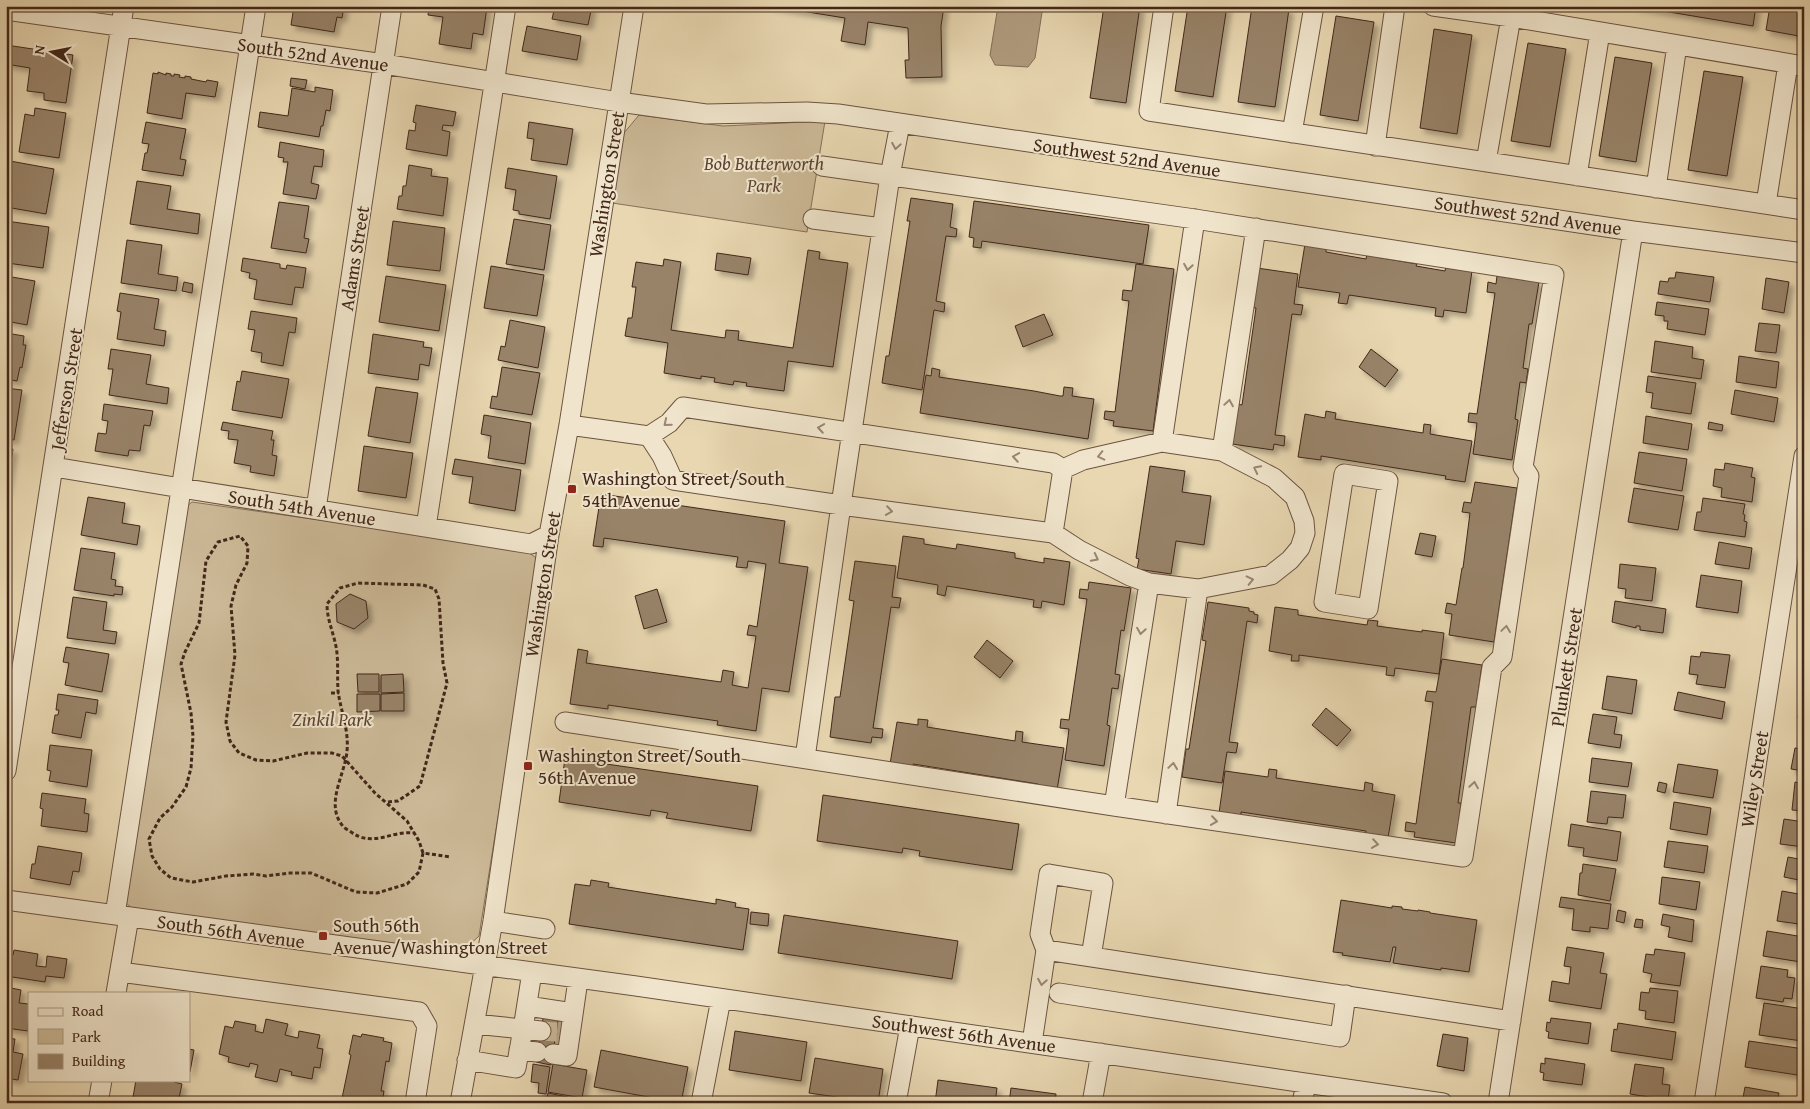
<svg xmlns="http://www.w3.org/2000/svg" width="1810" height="1109" font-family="'Gentium Book Plus',serif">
<defs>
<filter id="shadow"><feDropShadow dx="4.5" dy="4.5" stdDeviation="2.5" flood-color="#0004"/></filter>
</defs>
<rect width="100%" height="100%" fill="#e8d7b1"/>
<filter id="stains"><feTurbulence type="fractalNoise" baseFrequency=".004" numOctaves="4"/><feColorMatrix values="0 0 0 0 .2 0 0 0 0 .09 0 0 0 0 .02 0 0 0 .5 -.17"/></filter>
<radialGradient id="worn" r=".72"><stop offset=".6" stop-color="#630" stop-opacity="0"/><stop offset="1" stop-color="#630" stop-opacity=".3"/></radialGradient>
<!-- green -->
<path fill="#ccb997" stroke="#877058" d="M639,115L723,126L825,121L807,232L612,203L624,133Z
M192,502L524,549L539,560L479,936L466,948L456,951L136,912L124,901L182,510Z"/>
<!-- water -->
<path fill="#b09b7e" stroke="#846d56" d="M998,6H1043L1035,58L1028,67L995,65L990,55Z"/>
<!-- building -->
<path fill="#988369" stroke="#42271a" filter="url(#shadow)" d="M294,6H344L342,18L337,17L334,32L291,25Z
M429,6L487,7L483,35L473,33L471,49L439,44L443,17L428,15Z
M555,6H592L588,25L552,19Z
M770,6H944L941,26L942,77L906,78L905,60H909L908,28L868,22L865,45L841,41L845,18Z
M1104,6H1140L1126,103L1090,98Z
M1188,6H1227L1213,97L1175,91Z
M1252,6H1273L1289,9L1275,107L1238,102Z
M1633,6H1756L1753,26Z
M1770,6H1804V37L1766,30Z
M1336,16L1374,22L1358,121L1320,115Z
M527,26L581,36L577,60L522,51Z
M1434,29L1472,35L1457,134L1420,128Z
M1528,43L1566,49L1550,147L1511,141Z
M6,45L73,55L66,103L44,100V93L27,91L30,68L6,64Z
M1615,57L1652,63L1636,162L1599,156Z
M1704,71L1743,77L1727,176L1688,170Z
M158,72L166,75V73L171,74V76H174V74L180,75L179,77L185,78V76L191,77V79L206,82L207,80L218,82L215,97L186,93L182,119L147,113L153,73L158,74Z
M291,78L307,80L305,89L290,86Z
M315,87L333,90L330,111L326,110L323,126H321L319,137L258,127L260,112L288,116L292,88L315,92Z
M416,105L456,112L453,126L443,125L442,130L450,132L447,156L406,149L409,130L415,131L416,123L413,122Z
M35,108L66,113L59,158L19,152L25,114L34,116Z
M146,122L186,129L180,159L186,160L183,176L142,170L145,153H147L149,144L142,143Z
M529,122L573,129L567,165L531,160L534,139L527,138Z
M280,142L324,150L322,167L314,166L311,183L319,185L316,199L283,194L288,162H283L284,158L278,157Z
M10,161L54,169L46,214L6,207V183Z
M409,165L432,169L431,176L448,178L443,216L397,209L399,196H402L403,186H406Z
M508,168L557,176L550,219L519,214V211L513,210L516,190L505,188Z
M137,181L171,186L167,209L200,214L198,234L130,224Z
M911,198L953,204L950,227L957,229L956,237L946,236L936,301L945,303L944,312L934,310L922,390L882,383L886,356H889L910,221H907Z
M974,201L1149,225L1143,264L982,241L981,248L973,247L974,238L969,237Z
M279,202L309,206L304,238L309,239L306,253L271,248Z
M514,219L551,225L544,270L506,264Z
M6,221L49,227L43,268L7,263L11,236L6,235Z
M393,221L445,228L440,271L387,265Z
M127,240L162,245L158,274L178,277L176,291L121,283Z
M1305,244L1326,248V252L1366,259L1367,254L1376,256V257L1417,264L1416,266L1445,271L1446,266L1472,271L1466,313L1444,310L1443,317L1435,316L1436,308L1349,295L1347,304L1338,303L1340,293L1298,287Z
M808,250L820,252L819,259L848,263L833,367L788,361L784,391L746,386L747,383L734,381L733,385L714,382L715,378L701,376V379L664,373L668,343L625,336L628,318H632L636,287H632L636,262L663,266L664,259L681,262L671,330L725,338L726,330L739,331L738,340L793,348Z
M717,253L751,258L748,275L715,270Z
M243,258L280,264V268L286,269L287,265L306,268L303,288L295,287L292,305L254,299L257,280L249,278L250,273L241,271Z
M1136,264L1174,269L1153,431L1113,426L1114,421L1104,419L1105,411L1115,412L1129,301L1122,300L1123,290L1132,291Z
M491,266L544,275L537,316L484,308Z
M1257,268L1298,274L1294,304L1303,305L1301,315L1292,314L1275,435L1285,436L1284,446L1274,444L1273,450L1232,444L1237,404L1242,405L1256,308L1251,307Z
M1676,272L1714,277L1710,302L1658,294L1660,281L1668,282L1669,278H1675Z
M6,276L35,281L27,325L6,321Z
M386,276L446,285L439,331L379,322Z
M1497,276L1539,282L1532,324H1529L1523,368L1528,369L1526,383L1520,382L1515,419L1518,420L1512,460L1473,454L1477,423L1468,422L1469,413L1477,414L1495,293L1487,292L1488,282L1496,284Z
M1766,278L1789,282L1784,313L1762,309Z
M184,282L193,284L192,293L182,291Z
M120,293L159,299L154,329L166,331L164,346L117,339L121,312L117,311Z
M1657,302L1709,309L1705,335L1667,329L1668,321H1664V316L1655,315Z
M251,311L297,318L295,333L289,332L283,366L261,362L262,353L251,351L255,330L248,329Z
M1044,314L1053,335L1023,347L1015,326Z
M510,320L545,327L538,368L498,360L501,346L505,347Z
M1759,323L1780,325L1776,353L1755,351Z
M6,333L24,336L23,345H26L22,368L20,367L17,381L6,379Z
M373,334L424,342L423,347L432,348L429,366L420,364L418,380L368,373Z
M1655,341L1693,347L1692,358L1704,360L1701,379L1651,372Z
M111,349L151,355L146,384L169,388L167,404L109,395L113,369H108Z
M1371,349L1398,370L1385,387L1359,367Z
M1739,356L1779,362L1776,388L1736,382Z
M502,367L540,373L532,415L490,408L492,396L497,397Z
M932,368L940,370L939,377L1034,391L1060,396H1063L1064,387L1073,388L1072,396L1094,399L1088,439L920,413L926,375L931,376Z
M242,371L289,379L282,418L232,410L237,381L240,382Z
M1648,376L1696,383L1691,414L1651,408L1653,393L1646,392Z
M376,387L418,393L410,443L368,436Z
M6,388L22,390L14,440L6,439Z
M1735,390L1778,398L1774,422L1731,414Z
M104,404L153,411L150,426L144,425L140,451L129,450L128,456L95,451L98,433L106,434L108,421L102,420Z
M1326,411L1336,413L1335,419L1423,433L1424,424L1431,425L1430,434L1472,441L1465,482L1445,479L1446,476L1321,456V460L1298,457L1305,414L1325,418Z
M484,415L531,423L525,464L488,458L491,436L481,434Z
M1646,416L1692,424L1688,450L1643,443Z
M223,422L273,431L271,440H274L272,455L277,456L274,476L250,472L251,466L234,463L238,440L228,439L229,431L221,430Z
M1709,422L1723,425L1722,431L1708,429Z
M364,446L413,453L406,498L358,491Z
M6,448L13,449L6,493Z
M1639,452L1687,459L1682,491L1634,483Z
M455,459L521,470L515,511L469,503L473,477L452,474Z
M1725,463L1753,468L1751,477L1755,478L1752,502L1721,497L1722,488L1713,486L1715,469L1724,470Z
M1150,466L1185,471L1182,492L1211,496L1204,545L1176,541L1171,574L1137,569L1139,559L1136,558Z
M1475,482L1517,488L1494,642L1449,635L1452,614L1445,613L1447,603L1456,605L1462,568H1463L1470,513L1462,512L1464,502L1471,503Z
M1634,488L1684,496L1678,530L1628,522Z
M601,494L785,521L779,563L808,567L789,692L762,688L756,731L717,725L718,721L608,705V709L570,704L578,649L588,651L586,663L721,682L723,670L734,672L732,685L748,688L756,636L747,635L749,625L757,627L766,564L748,561L747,568L736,567L738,557L604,538L603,547L593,546Z
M88,497L125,503L122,523L140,526L137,545L81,535Z
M1703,498L1745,504L1743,514L1745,515L1744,521L1747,522L1745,537L1694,530L1697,512H1701Z
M1420,533L1436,536L1432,557L1415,554Z
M903,536L924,539V544L956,549L957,544L1015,553V558L1044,563V558L1070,562L1064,605L1042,601L1041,608L1033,607L1034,600L947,586L945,596L937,594L938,585L897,578Z
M1719,542L1752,548L1749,569L1715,564Z
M81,548L115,553L111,579L116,580L115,586L123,587L122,595L114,594V596L74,590Z
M855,561L896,566L892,597L901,598L899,608L891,607L873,728L883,729L882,738L872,737L871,743L830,737L835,697H840L854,601L849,600Z
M1620,564L1656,568L1652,601L1625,598L1626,589L1618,588Z
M1701,575L1742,581L1738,613L1696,607Z
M1089,582L1131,588L1124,631L1121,630L1115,674L1120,675L1118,689L1112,688L1107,725L1110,726L1104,766L1065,760L1069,729L1060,728L1061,719L1069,720L1087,599L1079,598L1080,589L1088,590Z
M657,589L667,622L644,629L635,596Z
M350,594L366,601L368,618L354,629L337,622L336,604Z
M73,597L107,602L103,630L117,632L115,644L67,638Z
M1615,601L1666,609L1663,633L1640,630V626H1636V628L1612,622Z
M1208,602L1249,608V611L1254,612V614L1258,615L1257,623L1247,621L1229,742L1238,743L1236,753L1227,752L1222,783L1182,777L1186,749H1189L1206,641L1202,640Z
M1275,607L1298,610V615L1367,625L1368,620L1378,621L1377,626L1422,632V630L1444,633L1439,674L1395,668L1394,676L1386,675L1387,667L1299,655V661H1291L1292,655L1269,651Z
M987,640L1013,661L1000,678L974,657Z
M66,647L109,654L102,692L65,685L69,663L63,662Z
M1701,652L1730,655L1725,688L1696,684L1698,675L1689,674L1691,656L1700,657Z
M1442,659L1482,665L1476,707H1471L1458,803H1461L1456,843L1414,837L1415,832L1405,831L1406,822L1416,824L1433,702L1425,701L1427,691L1436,692Z
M357,674H379V692H358Z
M403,674L404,692L381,693V675Z
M1607,676L1637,680L1632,714L1602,709Z
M1678,692L1725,702L1722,719L1674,710Z
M404,693V711H381V694Z
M58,694L98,700L96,714L86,712L81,738L52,733L55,715H58L59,710H56Z
M357,694H380V711L357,712Z
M1800,702L1804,703V719L1798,718Z
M1326,708L1351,730L1337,746L1312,725Z
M1593,714L1617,717L1614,734L1622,735L1620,748L1588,743Z
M918,719L928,720L927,727L1015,741L1016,731L1023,732L1022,742L1064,748L1057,790L1037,786L1038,784L913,764V768L890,764L897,722L918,725Z
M50,745L92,750L87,787L49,781L51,771L47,770Z
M1795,748L1804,749V771L1791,769Z
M565,758L758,786L751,831L666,818L668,813L651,810L650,816L559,802Z
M1592,758L1632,763L1628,787L1589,782Z
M1678,764L1718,770L1713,798L1673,792Z
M1269,769L1277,770L1276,778L1364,791L1365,782L1373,784L1372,791L1395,795L1388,838L1366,834V831L1241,812V816L1219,813L1225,771L1268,777Z
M1659,782L1667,784L1665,793L1657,791Z
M1795,782L1804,784V811L1792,810Z
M1591,791L1626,795L1623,818L1608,817L1607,824L1587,822Z
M42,793L86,799L84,813L89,814L87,832L41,826L43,809L40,808Z
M823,795L1019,824L1012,870L919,856L920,851L903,848L902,853L817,841Z
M1674,802L1711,808L1707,835L1670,829Z
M1784,819L1804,822V847L1780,844Z
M1571,824L1621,832L1617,861L1583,856L1584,848L1568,846Z
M1668,841L1708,846L1704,873L1664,867Z
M38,846L82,853L79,872L73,871L70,885L30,878L32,864H35Z
M1788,857L1804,860V881L1784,877Z
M1583,864L1616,869L1610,901L1578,895L1580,873H1582Z
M1662,877L1700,882L1696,910L1659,904Z
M591,880L609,883L608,887L716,904V899L736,903L735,907L749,909L743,950L569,924L575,884L590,886Z
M1782,891L1804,895V921L1800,920L1799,924L1777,921Z
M1561,897L1611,904L1608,929L1590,927V932L1572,930L1574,909L1559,907Z
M1341,900L1392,908V906L1402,907V909L1418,911V910L1430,912V913L1477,920L1469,972L1441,968V970L1393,963L1396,947H1393L1390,962L1342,955L1343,953L1333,952Z
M1618,910L1626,912L1624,923L1616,921Z
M751,912L769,914L768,926L750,924Z
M1663,914L1694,920L1692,942L1668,937L1670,927L1661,925Z
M784,915L958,941L952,979L778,953Z
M1636,919L1643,920L1642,928L1634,927Z
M1767,931L1804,937L1801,962L1763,956Z
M1567,947L1604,953L1600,973L1607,974L1601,1009L1549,1001L1552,981L1569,984L1571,967L1564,966Z
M1655,949L1685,953L1680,986L1650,982L1652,974L1643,972L1646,954L1654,955Z
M14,950L38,954L36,966L46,967L47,956L67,959L64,978L46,976L45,982L6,976V954L13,955Z
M1761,966L1788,970L1787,977L1795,978L1792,999L1784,998L1783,1002L1756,998Z
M6,987L21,990L19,1003L29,1004L28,1031L6,1028Z
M1650,988L1678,991L1674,1023L1645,1019L1646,1011L1639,1010L1641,992L1649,993Z
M1764,1003L1804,1009L1802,1041L1759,1035Z
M544,1012L559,1014L551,1065L536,1062Z
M1551,1018L1591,1023L1588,1044L1548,1038L1549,1032L1546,1031L1547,1022L1550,1023Z
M266,1019L288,1024L285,1035L298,1038L299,1031L320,1035L317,1048L323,1049L320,1068L314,1067L312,1079L291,1075L292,1072L280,1069L277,1082L255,1077L258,1065L250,1063L249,1067L228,1062L229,1057L219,1054L225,1026L233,1028L235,1021L256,1025L255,1031L263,1033Z
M1618,1023L1676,1032L1672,1060L1611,1051L1614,1029L1617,1030Z
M735,1031L807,1042L801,1081L729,1070Z
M362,1034L384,1038L383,1041L392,1043L389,1062L386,1061L381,1091H384L382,1103H341L351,1055L349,1054L353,1035L361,1037Z
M1443,1034L1468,1038L1464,1071L1437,1066Z
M6,1038L15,1039L13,1052L23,1054L18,1080L6,1078Z
M1749,1041L1804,1049V1076L1745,1067Z
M189,1049L194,1050L190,1072H189Z
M601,1050L688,1067L681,1103L594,1087Z
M815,1058L883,1069L878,1103L809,1093Z
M1545,1058L1585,1064L1582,1085L1543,1080L1544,1073L1540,1072L1541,1063L1545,1064Z
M533,1064L550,1067L546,1094L538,1093L539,1083L531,1082Z
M553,1064L587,1070L582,1098L548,1092Z
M1635,1064L1664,1068L1662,1084L1670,1085L1668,1100L1630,1094Z
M136,1080H175L174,1082L182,1084L178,1103H144L145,1099L133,1097Z
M938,1080L997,1088L995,1103H935Z
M1745,1087L1779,1093L1777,1103H1742Z
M1011,1088L1056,1094L1055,1103H1009Z
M548,1093L582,1100L581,1103H546Z"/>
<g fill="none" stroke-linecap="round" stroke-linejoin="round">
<!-- minor-tunnel -->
<path stroke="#c7b493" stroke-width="19" stroke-dasharray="19 9" stroke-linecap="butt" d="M541,1031L557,1032"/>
<defs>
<path id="minor" d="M1164,6L1149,111L1804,210
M1433,6L1511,17L1804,66
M6,10L384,64L619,102L706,114L807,112L838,114L1633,231L1804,253
M1292,133L1314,6
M1375,146L1395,6
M1486,162L1511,17
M1577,176L1600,32
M1656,188L1677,45
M1766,204L1788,64
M813,219L882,228
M569,425L649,436L669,423L683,407L1053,463L1063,469
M649,436L662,456L673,480L841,505L1053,533L1079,550L1130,576L1149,583L1198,589L1271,575L1290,560L1300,548L1305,533L1304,521L1295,497L1274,478L1222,451L1162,442L1083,460L1063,469L1053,533
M1162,442L1195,219
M1222,451L1256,228
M54,467L181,488L531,544L549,535
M1344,474L1388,481L1368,609L1324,602Z
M316,509L392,6
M426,527L506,6
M565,722L1114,806L1463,857L1492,667L1502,657L1529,476L1523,467L1554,275L1195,219L822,166
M805,758L841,505L890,176L900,124
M6,771L124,6
M1114,806L1149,583
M1166,814L1198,589
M6,900L636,986L1443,1103
M115,915L256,6
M493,921L545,929
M1046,950L1511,1021
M120,972L419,1012L427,1026L415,1103
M532,972L523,1029L541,1031
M116,993L129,917
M1059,993L1340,1037L1346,995
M527,1006L573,1013
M1032,1043L1046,950L1040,934L1049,874L1103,883L1091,957
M519,1050L537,1052
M553,1054L567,1056L578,980
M467,1060L516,1068L523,1029L475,1024
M98,1103L102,1080
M460,1103L493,921L549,535L569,425L634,6
M701,1103L721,999
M896,1103L910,1026
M1092,1103L1101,1053
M1302,1103L1306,1084
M1498,1103L1633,231
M1704,1103L1804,456"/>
</defs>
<!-- minor casing -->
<use href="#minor" stroke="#6c5340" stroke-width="21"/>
<!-- path -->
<path stroke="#42271a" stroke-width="3" stroke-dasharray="4 2.5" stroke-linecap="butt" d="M331,693H339
M388,802L398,801L420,786L447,683L443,663L439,599L435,589L423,585L358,583L340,588L327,604C327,618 332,629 335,642C339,657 337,675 338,691C341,712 349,730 347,751C345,775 325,803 342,825C344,828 348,830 351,832C373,848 392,830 414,833
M423,853L419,872L407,884L377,893L356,892L311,873H290L266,876L253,874L226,876L193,882L171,878L160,869L152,856L149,839L160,818L172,807L186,787L191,768L193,736L191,713L181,664L185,652L199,623L206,561L218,542L240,536L248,546L247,563L236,585L231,606L235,655L226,722L230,741L239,753L256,760L273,761L307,753H332L342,756L375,793L407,821L419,841L423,853L451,857"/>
<!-- minor -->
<use href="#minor" stroke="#f0e5cc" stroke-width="19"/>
</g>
<!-- one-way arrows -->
<defs><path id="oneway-chevron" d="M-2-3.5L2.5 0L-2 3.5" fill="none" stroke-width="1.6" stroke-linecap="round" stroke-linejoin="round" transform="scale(1.25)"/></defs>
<g stroke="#998673">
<use href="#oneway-chevron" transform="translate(896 146) rotate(100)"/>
<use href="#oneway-chevron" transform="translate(1188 267) rotate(99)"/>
<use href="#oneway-chevron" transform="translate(1229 403) rotate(-81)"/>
<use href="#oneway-chevron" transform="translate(667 423) rotate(140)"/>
<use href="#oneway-chevron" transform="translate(821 428) rotate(-171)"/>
<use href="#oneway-chevron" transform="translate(1101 456) rotate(167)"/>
<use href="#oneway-chevron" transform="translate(1016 457) rotate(-171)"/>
<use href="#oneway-chevron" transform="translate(1257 469) rotate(-153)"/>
<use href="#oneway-chevron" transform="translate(889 511) rotate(8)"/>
<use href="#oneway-chevron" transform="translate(1095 558) rotate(27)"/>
<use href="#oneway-chevron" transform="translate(1250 580) rotate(-13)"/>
<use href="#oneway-chevron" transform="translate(1506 629) rotate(-82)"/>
<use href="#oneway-chevron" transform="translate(1141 631) rotate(99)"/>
<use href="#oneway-chevron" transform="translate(1173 766) rotate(-82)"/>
<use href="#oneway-chevron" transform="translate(1474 785) rotate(-81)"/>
<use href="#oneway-chevron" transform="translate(1214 821) rotate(8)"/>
<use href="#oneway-chevron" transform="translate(1375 844) rotate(8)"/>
<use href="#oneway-chevron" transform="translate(1042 982) rotate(99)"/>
</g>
<!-- markers -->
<g fill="#8f2418" stroke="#f0e5cc" stroke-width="2">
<rect x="567" y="484" width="10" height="10" rx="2.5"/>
<rect x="523" y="761" width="10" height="10" rx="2.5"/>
<rect x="318" y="931" width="10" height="10" rx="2.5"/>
</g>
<g text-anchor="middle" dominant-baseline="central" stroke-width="4" stroke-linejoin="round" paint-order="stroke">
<!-- street labels -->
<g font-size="19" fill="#42271a" stroke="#f0e5cc">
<text transform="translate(313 54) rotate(8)">South 52nd Avenue</text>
<text transform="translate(1127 157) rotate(8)">Southwest 52nd Avenue</text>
<text transform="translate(606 184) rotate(-81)">Washington Street</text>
<text transform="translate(1528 215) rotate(8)">Southwest 52nd Avenue</text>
<text transform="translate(354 258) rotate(-81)">Adams Street</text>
<text transform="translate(66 389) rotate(-81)">Jefferson Street</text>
<text transform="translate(302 507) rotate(9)">South 54th Avenue</text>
<text transform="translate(542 584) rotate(-81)">Washington Street</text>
<text transform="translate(1566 667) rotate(-81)">Plunkett Street</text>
<text transform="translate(1754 779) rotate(-81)">Wiley Street</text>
<text transform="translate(231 931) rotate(8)">South 56th Avenue</text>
<text transform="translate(964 1033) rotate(8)">Southwest 56th Avenue</text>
</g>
<!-- park labels -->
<g font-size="19" font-style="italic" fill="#5e4433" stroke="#f0e5cc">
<text x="764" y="163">Bob Butterworth<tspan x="764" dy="22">Park</tspan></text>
<text x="332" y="719">Zinkil Park</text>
</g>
<!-- poi labels -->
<g font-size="19" fill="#42271a" stroke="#f0e5cc" text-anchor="start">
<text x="582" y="478">Washington Street/South<tspan x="582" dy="22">54th Avenue</tspan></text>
<text x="538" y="755">Washington Street/South<tspan x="538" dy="22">56th Avenue</tspan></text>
<text x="333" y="925">South 56th<tspan x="333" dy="22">Avenue/Washington Street</tspan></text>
</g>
</g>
<!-- margin -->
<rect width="1810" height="1109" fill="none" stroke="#e8d7b1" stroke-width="25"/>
<rect x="8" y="8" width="1795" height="1094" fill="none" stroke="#42271a" stroke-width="2.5"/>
<rect x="12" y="12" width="1785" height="1084" fill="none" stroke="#42271a"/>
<!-- legend -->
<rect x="28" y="992" width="162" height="90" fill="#f0e5cc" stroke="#aa9985"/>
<rect x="38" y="1008" width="25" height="8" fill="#f0e5cc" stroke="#aa9985"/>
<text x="72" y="1016" font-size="15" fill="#42271a">Road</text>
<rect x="38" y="1029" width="25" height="15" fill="#ccb997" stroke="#aa9985"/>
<text x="72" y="1042" font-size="15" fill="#42271a">Park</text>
<rect x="38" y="1054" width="25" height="15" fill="#988369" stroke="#aa9985"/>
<text x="72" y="1066" font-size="15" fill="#42271a">Building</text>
<!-- north arrow -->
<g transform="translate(52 52) rotate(280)" stroke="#f0e5cc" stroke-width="4" paint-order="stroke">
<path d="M0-4L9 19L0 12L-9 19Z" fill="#42271a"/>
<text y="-8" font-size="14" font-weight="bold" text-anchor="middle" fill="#42271a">N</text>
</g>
<rect width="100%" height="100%" filter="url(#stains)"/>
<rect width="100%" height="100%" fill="url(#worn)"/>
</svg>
